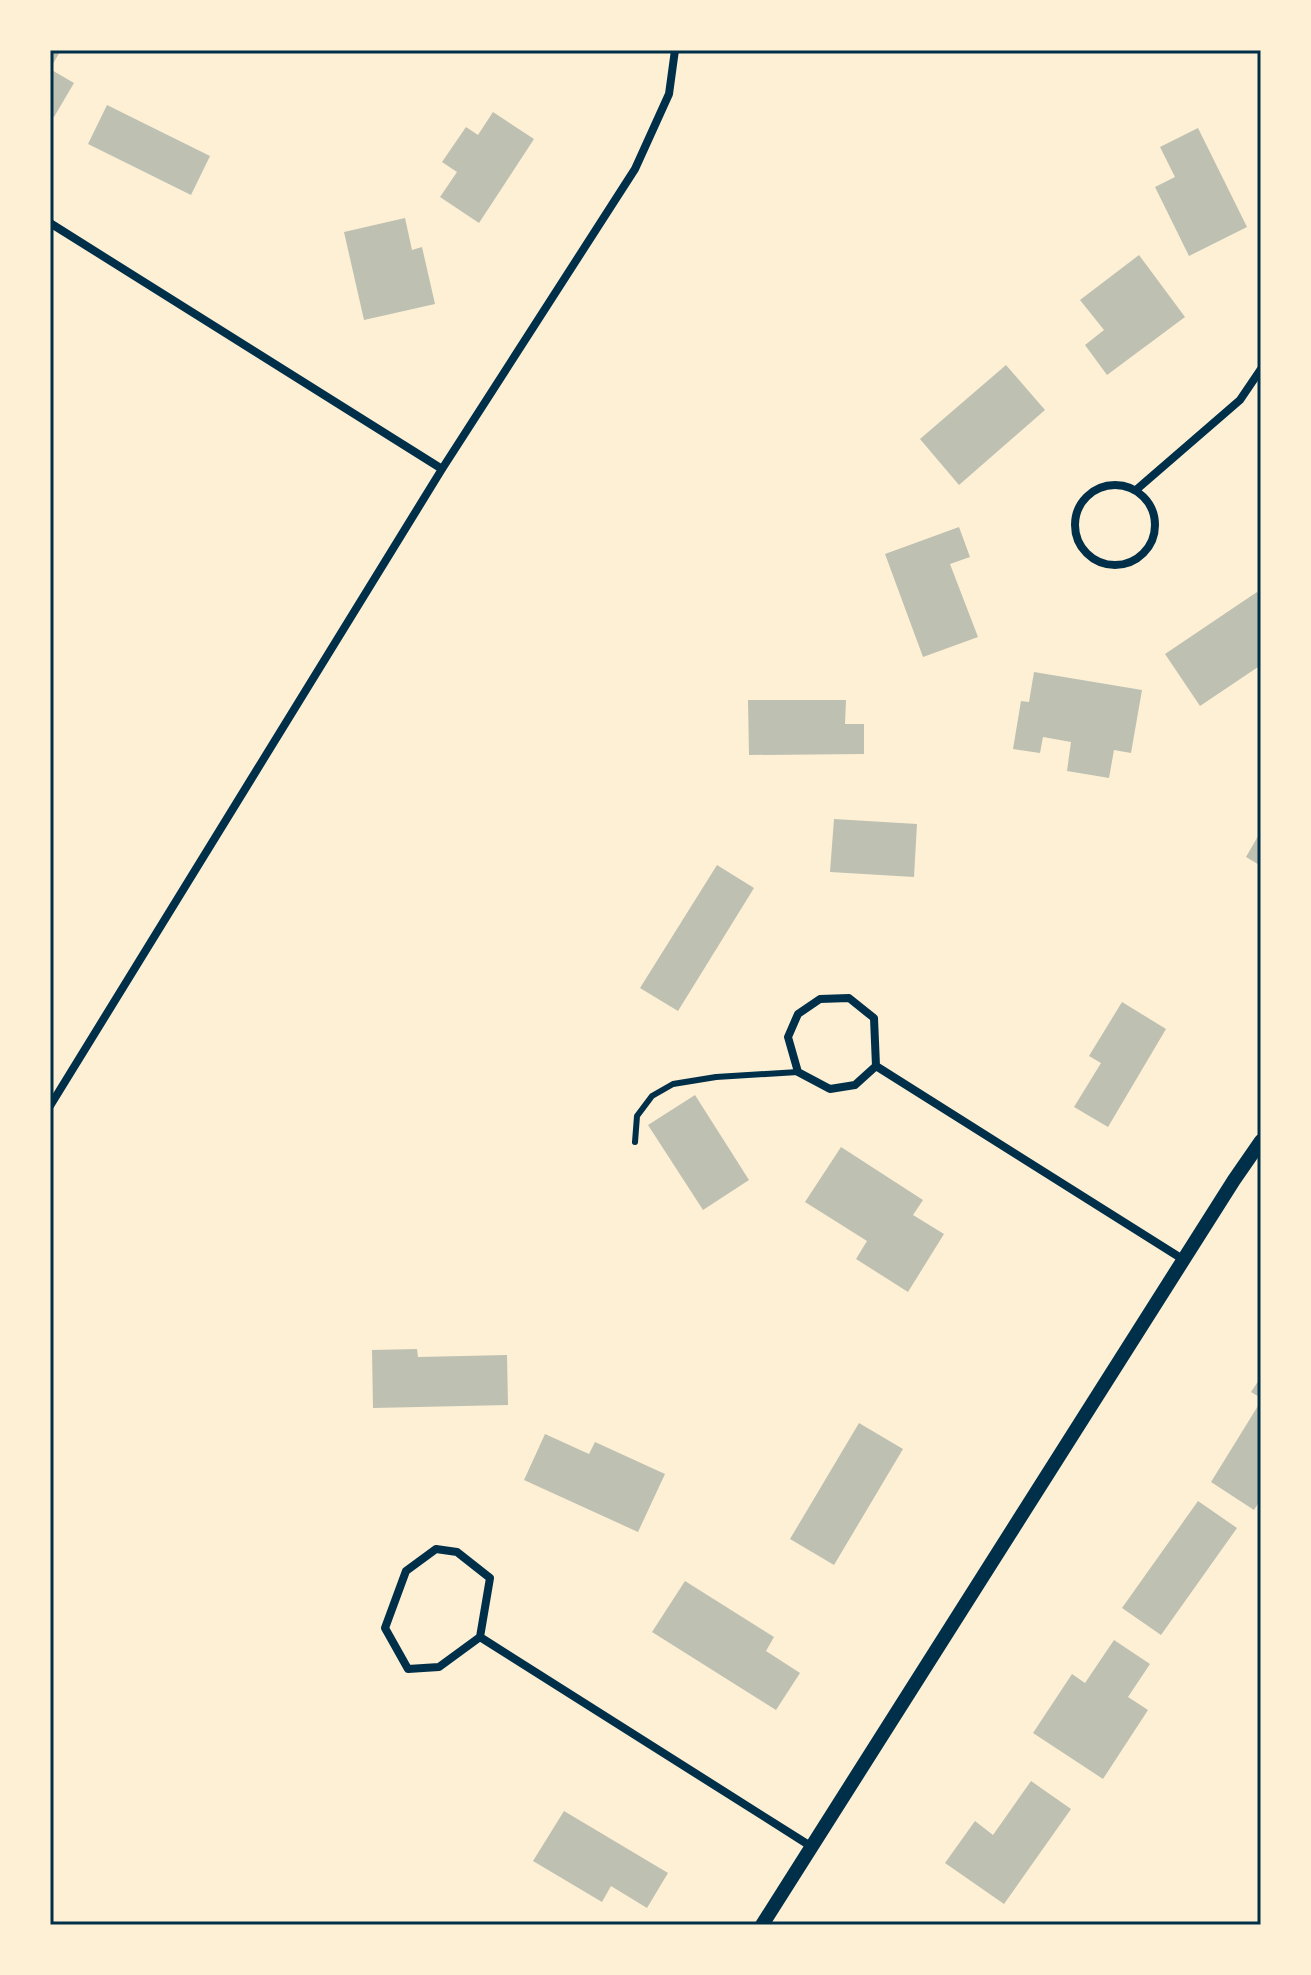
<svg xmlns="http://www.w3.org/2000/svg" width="1311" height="1975" font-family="Manrope,sans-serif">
<rect width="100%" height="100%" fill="#fdf0d5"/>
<!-- building -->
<path fill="#bec0b2" d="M50,50H61L50,69L74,83L54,117L50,114Z
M107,105L210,156L191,195L88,144Z
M493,112L534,139L479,223L440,197L457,172L442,162L466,127L478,135Z
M1198,128L1247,227L1189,256L1155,187L1175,177L1160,147Z
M405,218L412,250L422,247L435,304L364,320L344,232Z
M1139,255L1185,317L1107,375L1085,345L1104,330L1080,300Z
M1006,365L1045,410L959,485L920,439Z
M959,527L970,557L950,564L978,637L923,657L885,554Z
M1257,592L1261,597V665L1200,706L1165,654Z
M1034,672L1142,690L1131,753L1114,750L1109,778L1067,771L1071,742L1043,737L1040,753L1013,749L1021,701L1029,702Z
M748,700H846L845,724H864V754L749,755Z
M834,819L917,824L914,877L830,872Z
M1261,831V866L1246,857Z
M717,865L754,888L678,1011L640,988Z
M1122,1002L1166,1029L1108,1127L1074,1107L1101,1063L1089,1056Z
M695,1095L749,1180L703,1210L648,1125Z
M841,1147L923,1200L913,1215L944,1234L908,1292L856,1259L867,1241L805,1202Z
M417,1349L418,1357L507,1355L508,1405L373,1408L372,1350Z
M1261,1377V1398L1251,1392Z
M1261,1401V1499L1254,1510L1211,1482Z
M859,1423L903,1449L834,1565L790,1539Z
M545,1434L589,1454L595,1442L665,1474L638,1532L524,1480Z
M1198,1501L1237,1528L1161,1635L1122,1608Z
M685,1581L774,1637L766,1651L800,1673L776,1710L652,1632Z
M1114,1640L1150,1664L1128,1697L1148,1710L1103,1779L1033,1733L1072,1674L1085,1683Z
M1031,1781L1071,1809L1004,1904L945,1863L975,1821L993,1835Z
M564,1811L668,1873L647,1908L611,1886L602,1902L533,1861Z"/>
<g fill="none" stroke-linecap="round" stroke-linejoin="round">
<!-- service -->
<path stroke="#003049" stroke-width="6" d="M635,1142L637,1116L652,1096L673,1084L716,1077L798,1072"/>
<!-- minor -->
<path stroke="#003049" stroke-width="8" d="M50,223L442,469
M1075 525a40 40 0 1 1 80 0a40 40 0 1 1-80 0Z
M1136,490L1240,400L1261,369
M849,998L874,1018L876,1066L855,1085L830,1089L798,1072L788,1037L798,1014L820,999Z
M876,1066L1184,1260
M50,1106L442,469L635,169L669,94L675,50
M480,1637L439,1667L408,1669L385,1628L406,1571L436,1549L457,1552L490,1578L480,1637L812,1847"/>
<!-- tertiary -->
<path stroke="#003049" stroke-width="14" d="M762,1925L1234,1180L1261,1141"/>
</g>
<!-- border -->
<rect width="1311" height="1975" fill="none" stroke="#fdf0d5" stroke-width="104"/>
<rect x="52" y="52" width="1207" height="1871" fill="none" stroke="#003049" stroke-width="3"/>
</svg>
